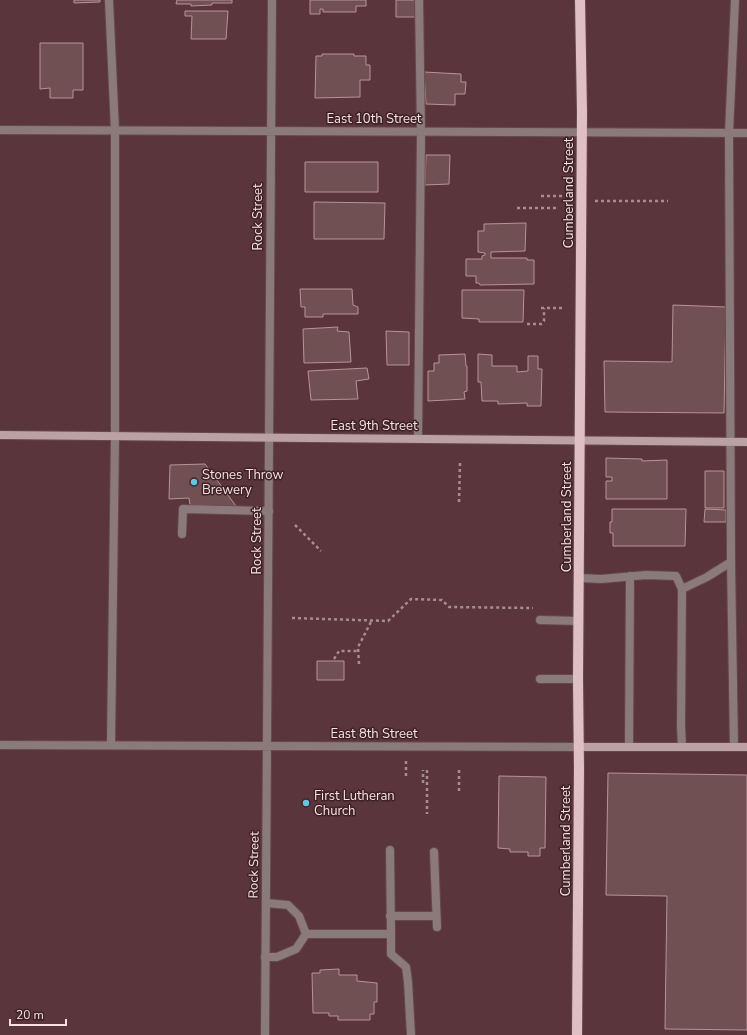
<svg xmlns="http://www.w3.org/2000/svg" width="747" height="1035" font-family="'Nunito Sans',sans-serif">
<rect width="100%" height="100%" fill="#4a2c30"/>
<!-- built -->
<path fill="#5a363c" d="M0,0H747V1035H0Z"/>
<!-- building -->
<path fill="#715054" stroke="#b89397" d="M74,0H100V2L74,3Z
M177,0H232V3H212V5L191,6V4H176Z
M310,0H366V6H356V12H323V9H320V14H310Z
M396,0H417L416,17H396Z
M185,11H228L226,39H191L192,16H185Z
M40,43H83V90H73V98H50V88L40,89Z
M322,54H354V56H366V65H370V80H360V97L315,98L316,56H322Z
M424,72L461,74V82H466L465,94H455V105L426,104Z
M426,155H450L449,184L425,185Z
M305,162H378V192H305Z
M314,202L385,203L384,239H314Z
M526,223L525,251L491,252V258H527V260H534V284L480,285L479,283H476V276H466V259H482V256L485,255V253L478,252V231H484V224Z
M300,289H352L353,305L358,307V314H323V317H305V307H301Z
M462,290H524L523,322H479V319L462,318Z
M673,305L726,307L724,413L605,412L604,361L672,362Z
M338,327L337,331L349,332L351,362L304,363L303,329Z
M386,331L409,332V365H387Z
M465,354L466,366H467V391L464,392L465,399L428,401V371H434V363H439V355Z
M478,354L492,355V366H517V372L528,371V356H538V369H542L541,406H527V403L498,404V401H482L481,382H478Z
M367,368L369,379L356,381L358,399L311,400L308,371Z
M606,458L642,459V461L667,460V499H606V481H612V477H606Z
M205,464L236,506L190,505L189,498L169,499L170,465Z
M705,471H724V508H705Z
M612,509H686L685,546H613V533H610V522H612Z
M705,509L726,510V522H704Z
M317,661H344V680H317Z
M608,773L747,775V1030L665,1029L667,896L606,895Z
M499,776L546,777L545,848H540V856H528V852H510V849L498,848Z
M339,969V975H357V981L377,983V1002H374V1014H370V1020H338V1016H329V1013H313L312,973H320V970Z"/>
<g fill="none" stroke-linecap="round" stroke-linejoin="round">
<defs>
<path id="lane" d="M109,0L115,130V436L111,745
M418,438L421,132L419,0
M182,534L183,509L269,511
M580,578L601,579L646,575L676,576L682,589L681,726L682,747
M682,589L707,577L731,562
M540,620L579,621
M540,679H578
M629,747L630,576
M734,747L731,562L729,133L735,0
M390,850L391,934
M434,852L437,927
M266,903L288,905L299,916L306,934
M390,916H436
M306,934H391V954L406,967L408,982L411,1035
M265,957H277L296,949L306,934"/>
<path id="street" d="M0,130L747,133
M0,745L579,747
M265,1035L272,0"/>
<path id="secondary" d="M0,435L747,442
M579,747H747"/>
<path id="primary" d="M577,1035L579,769L578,679L582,112L580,0"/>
</defs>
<!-- lane casing -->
<use href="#lane" stroke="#65494c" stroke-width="10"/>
<!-- street casing -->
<use href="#street" stroke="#65494c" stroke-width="10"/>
<!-- secondary casing -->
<use href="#secondary" stroke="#65494c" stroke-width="10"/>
<!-- primary casing -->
<use href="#primary" stroke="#65494c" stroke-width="12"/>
<!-- path -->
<path stroke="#a68d90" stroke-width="2.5" stroke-dasharray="3 3" stroke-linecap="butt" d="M541,196H564
M595,201H668
M517,208H559
M541,308H563
M527,324H541L544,321V308
M459,502L460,463
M295,525L321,551
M292,618L388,621L411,599L442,600L449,607L533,608
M334,659L339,651H358
M359,664L358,647L372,620
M427,770V814
M459,770V793
M406,776V759
M423,783V770"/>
<!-- lane -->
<use href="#lane" stroke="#8b7a7c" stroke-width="8"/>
<!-- street -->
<use href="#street" stroke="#8b7a7c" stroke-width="8"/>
<!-- secondary -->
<use href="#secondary" stroke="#bba1a4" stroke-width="8"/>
<!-- primary -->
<use href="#primary" stroke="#e0bfc2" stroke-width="10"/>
</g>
<!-- markers -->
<g fill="#5cc7e7" stroke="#3f2226" stroke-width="1.5">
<circle cx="194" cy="482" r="4"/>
<circle cx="306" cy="803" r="4"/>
</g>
<g text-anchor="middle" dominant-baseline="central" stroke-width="3" stroke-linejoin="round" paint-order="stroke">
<!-- street labels -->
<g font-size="13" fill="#f5e0e2" stroke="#3f2226">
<text x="374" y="119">East 10th Street</text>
<text transform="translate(569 193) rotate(-90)">Cumberland Street</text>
<text transform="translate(258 217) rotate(-90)">Rock Street</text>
<text x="374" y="426">East 9th Street</text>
<text transform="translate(567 517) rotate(-90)">Cumberland Street</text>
<text transform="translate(257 541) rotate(-90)">Rock Street</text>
<text x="374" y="734">East 8th Street</text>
<text transform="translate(566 841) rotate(-90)">Cumberland Street</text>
<text transform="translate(254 865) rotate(-89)">Rock Street</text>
</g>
<!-- poi labels -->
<g font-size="13" fill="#f5e0e2" stroke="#3f2226" text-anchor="start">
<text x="202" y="475">Stones Throw<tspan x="202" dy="15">Brewery</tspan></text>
<text x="314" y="796">First Lutheran<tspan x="314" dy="15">Church</tspan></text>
</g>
</g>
<!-- scale -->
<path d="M10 1019v6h56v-6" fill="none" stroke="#f5e0e2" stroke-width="2"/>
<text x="16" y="1019" font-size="12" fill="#f5e0e2" stroke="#3f2226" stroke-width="3" paint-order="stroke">20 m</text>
</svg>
